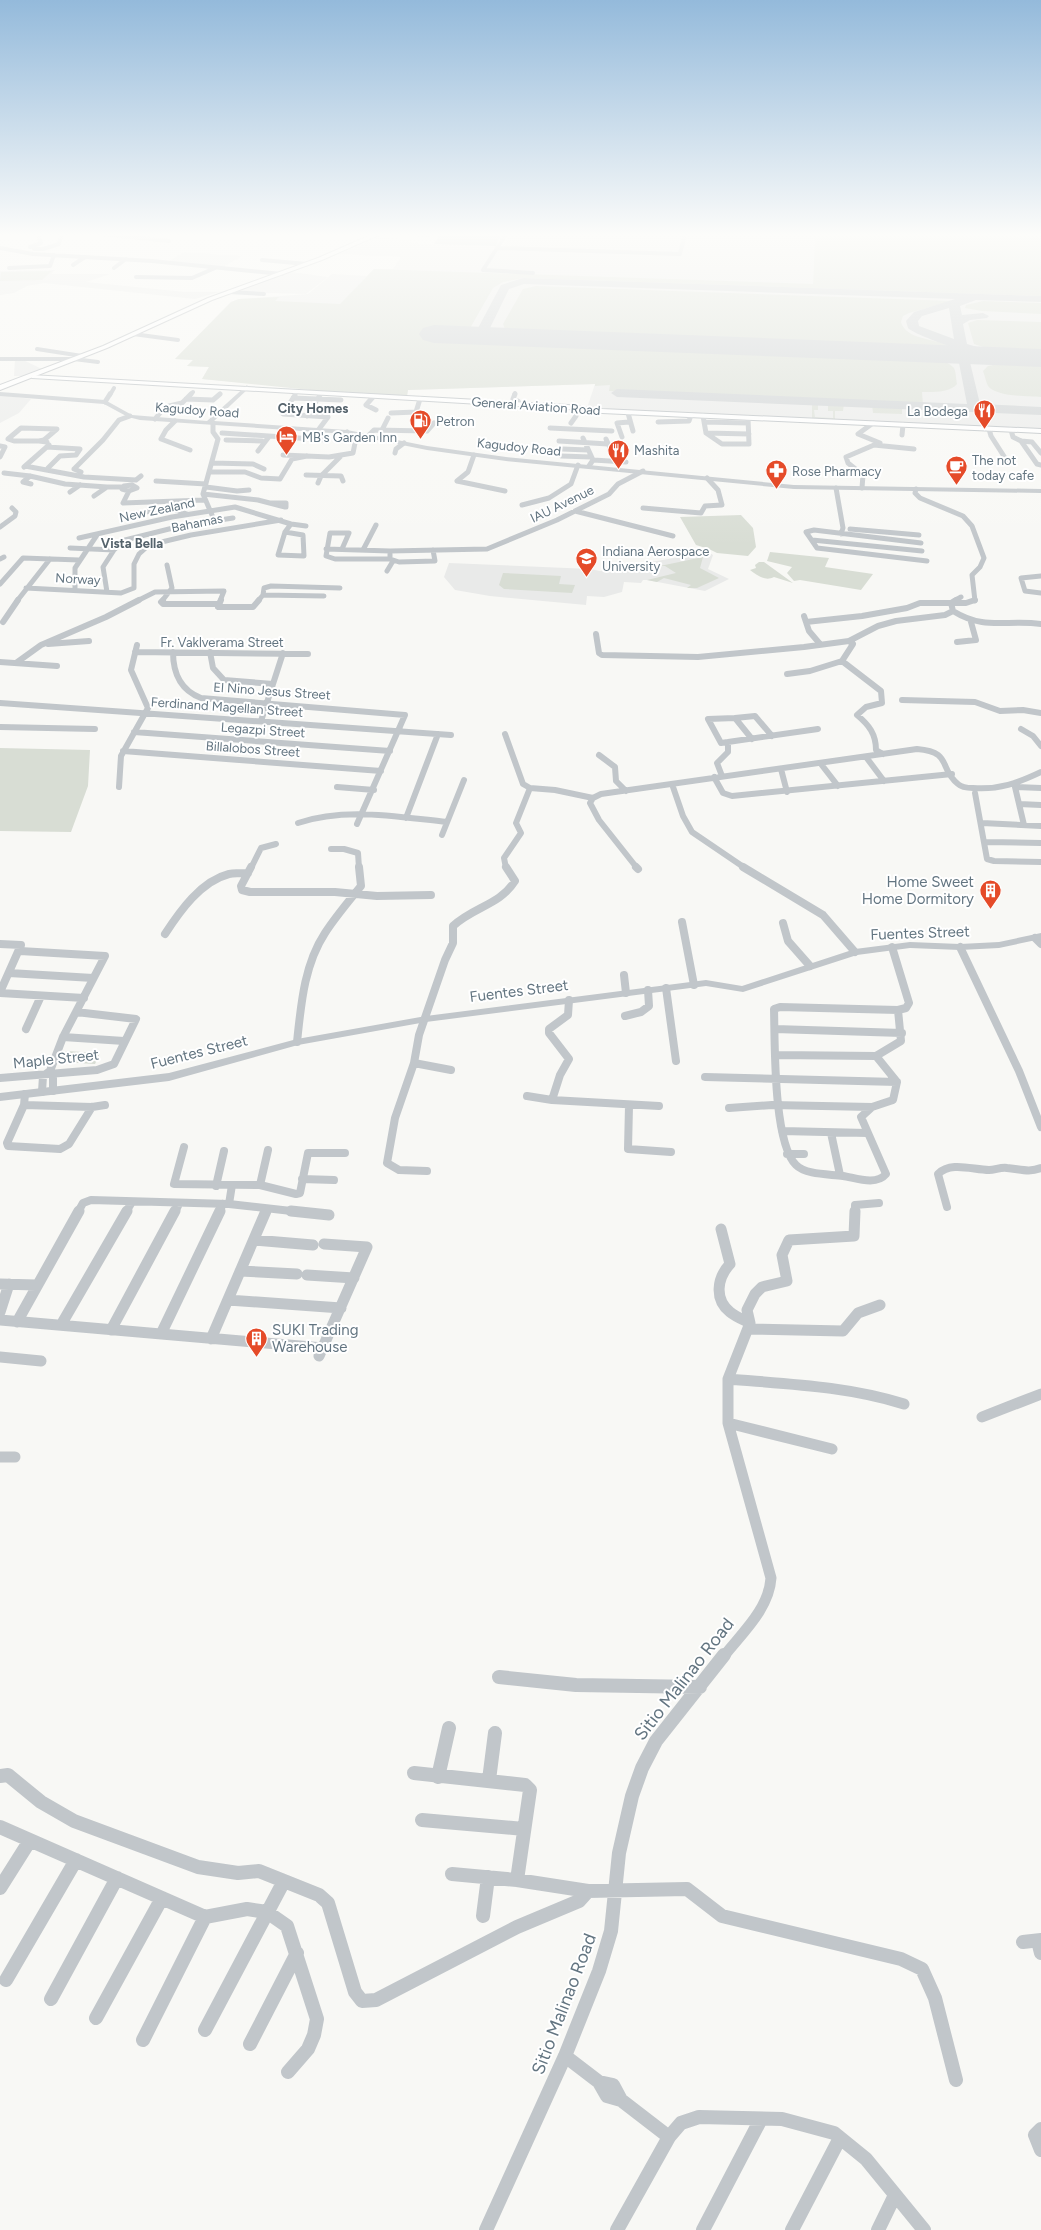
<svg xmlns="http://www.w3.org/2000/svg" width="1041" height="2230" font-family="Figtree,sans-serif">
<rect width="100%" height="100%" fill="#f8f8f5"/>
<!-- built -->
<path fill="#e9eae9" d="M510,234H815L813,284L1041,292V430L587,408L595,384L408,390L407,396L202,379L209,367L187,366L193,360L175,359L231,302L239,299L308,294L332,274L367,276L374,269H393L401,257L339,254L376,238L411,239V243L502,246Z
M184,252L242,256L223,267L168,262Z
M55,270L51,274H110L86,282L185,292H219L195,299L44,283L27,286L14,293L0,295V271Z
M291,272L328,277L306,294L234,292Z
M15,359H21L42,369L23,376H14Z
M0,395L31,399L19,413L0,423Z
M708,552L713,555L708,569L729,579L705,591L647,580H643L641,583L624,582L622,592L604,597L587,596L586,605L490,596L455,590L444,577L449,563L590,569L600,571Z"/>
<!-- green -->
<path fill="#d8ddd4" d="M815,234L1041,236V234V296L524,278L503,282L493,288L469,330L438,328L431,339L917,359C927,359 947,359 954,368C956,372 956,379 957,384C950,393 932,392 922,392L923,405L609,391L610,385L595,386V384L408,390L407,396L350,394L202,379L209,367L187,366L193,360L175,359L231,302L239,299L279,297L275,301L340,304L374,269L813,284Z
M52,271L42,280L0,281L1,272Z
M536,286L952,301L909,313L903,316L901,322C906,340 935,338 948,346L942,348L512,331L505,329L503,324L523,289Z
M983,301L1041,303V314L982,311L965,308L966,305Z
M977,320L1041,322V352L992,350L974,344L968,323Z
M998,364H1041V397C1029,396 996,397 988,386C986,382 985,376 983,371L988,366Z
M812,403H818V410H814L815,417L833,418V411H828V404H844L843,411H835V419L812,418Z
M872,405L902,407V414L873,413Z
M741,515L753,528L756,547L748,556L717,553L709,549L696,545L680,517Z
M770,552L829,558L825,567L873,574L861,590L800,580L794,581L787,573L792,567L767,561Z
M703,557L700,568L719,578L697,588H687L691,585L664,578L657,582L647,580L676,573L665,566H660Z
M759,562H764L793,583L774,577C765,582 757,575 750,570L756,568L755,565Z
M503,573L561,576L559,584L575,585L572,593L504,589L499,585Z
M0,748L90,750L88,786L71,832L0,831Z
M66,1051L100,1053L95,1064L61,1062Z"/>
<!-- water -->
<path fill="#b7c4c8" d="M440,234H501L496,246L434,244Z"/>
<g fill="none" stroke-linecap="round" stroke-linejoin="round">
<!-- taxiway -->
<path fill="#ccd0d2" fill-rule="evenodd" d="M523,278L1041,296V302L976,300L960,306L962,315L983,313L989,316L987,318L970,320L963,324L967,344L997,353L999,356L993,360C981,358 914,335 908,328L906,321L914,312L955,299L524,284L509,289L490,328L504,336L502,339C495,340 482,336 477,330L501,285ZM949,308L954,339L919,326L918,321L922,316Z
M939,350L969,358L980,404L1041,407V415L617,397L611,393L617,389L967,404L959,363L935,357L933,354L935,351Z"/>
<!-- runway -->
<path fill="#ccd0d2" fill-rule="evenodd" d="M434,325L1041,349V367L434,343L423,340L419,334L423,328Z"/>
<defs>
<path id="secondary" d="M30,375L568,405L602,409L1041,429V433L602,413L568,409L32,378Z"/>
<path id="primary" d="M373,234H381L322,260L212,300L107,348L0,390V385L103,346L208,298L318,258Z"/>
</defs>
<!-- secondary casing -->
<use href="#secondary" stroke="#b4babe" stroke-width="2"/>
<!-- primary casing -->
<use href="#primary" stroke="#b5babe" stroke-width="2"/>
<!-- minor-far5 -->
<path stroke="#c1c6ca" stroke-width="4" d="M101,234L169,241
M417,234L428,235
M506,234L483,270L533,273
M30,247L41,243L39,238
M0,248L33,254L152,261L282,274
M497,248L680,254L685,234
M34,249H43L59,244L62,234
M262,260L307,264
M73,265L85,257
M9,268L50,266L54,255
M114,268L126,259
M136,277L192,278L215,268
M229,292L264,294
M133,334L178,340
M37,349L82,356
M74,359L98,362
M110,395L114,388
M190,395L193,392
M514,395L515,393"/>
<!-- minor-far4 -->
<path stroke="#c1c6ca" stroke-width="5" d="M515,394L513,399L518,401L516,404
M295,395L283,414L328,417L319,429
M373,397L366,405L376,410
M293,398L341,400
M186,399L213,400L220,394
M105,402L110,394
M391,413L416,412L420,399
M628,413L633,431
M307,416L320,395
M703,416L706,433L722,444H749L748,418
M155,419L165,407L182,403L191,394
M175,421L166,430L161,439L190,450
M658,422L689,421L691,415
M704,422L748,423
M571,423L576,416
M873,423L858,434L880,443
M550,428L612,431
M989,429L991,436L1007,461
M382,430L388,418
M1011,430L1013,437L1021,441L1032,442L1041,453
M222,433L328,440
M706,433L749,434
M369,435L374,430L427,431L434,423
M902,435L903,425
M622,437L617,423L629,422
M583,438L593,460L589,466
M606,439L616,461
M226,440L262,441
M39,441L47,442L44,440
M39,441H14L8,439L21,428L57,429L44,440
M39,441L44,440
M559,441L608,444
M1021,441L1037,464L1041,465
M0,446L5,447L0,457
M47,447L80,449L76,455L60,456L48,468
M562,449L588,450
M258,451L268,438
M395,453L396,449L404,443
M283,455L329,457L353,453L355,443L347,432
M561,456L591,457
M593,460L626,462
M212,463L253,464L264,469
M25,466L84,477L136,480L141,476
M24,467L49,445
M81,472L74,469L103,440L119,420L130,416
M210,472H245L261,478L280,479L292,459L307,456
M4,473L30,476L65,484L107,487
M306,475L341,476L343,481
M30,476L23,482L31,484
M156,481L206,484
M457,481L505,491
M457,481L468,472L474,455
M318,483L321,476L340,457
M132,485L137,488L129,491L122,489L124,486Z
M206,487L237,491L249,490
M836,488L843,528L841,534
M862,488L863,475L848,463L846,457L874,445L914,449
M916,489L915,493L920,498L963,516L972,526L984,558L980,567L972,575L975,601
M129,491L123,503L204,500
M70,492L80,485
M203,494L258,500L285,507H286V503H270
M94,496L107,487H122
M522,505L549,498L571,484L578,465
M643,508L701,513L705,506L722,505L718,490L707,478
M575,511L673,536
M134,514L169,508L187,514
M212,515L203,494L218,439L213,432V423
M0,527L15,516L16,512L12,508
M850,529L919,535
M285,532L303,535L304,556L278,555Z
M285,532L291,524
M79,538L172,517L235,507L291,524L306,526
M812,540L922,551
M921,543L814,530L806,532L817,548L927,561
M70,548L114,550
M326,549L390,551L487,549L557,520L609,494L618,484L643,471
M342,549L349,533H330L326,556L335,559H390
M363,550L376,525
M390,554V559L399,562L435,561L433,550
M0,559L4,557
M387,571L393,561
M1041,576L1021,578L1025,591L1041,593
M0,584L23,558L79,560
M26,588L121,593L134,588V564L139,554L149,545L191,535L281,520
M75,590V568L97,535
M107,592L103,567L114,550L125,540L181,526L233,518
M263,595L264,588L271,586L340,588
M17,601L50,559
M137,601L155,592L224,591L220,601
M162,601L172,588L167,565
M258,601L263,595L324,596
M954,601L961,597"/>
<!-- minor-far3 -->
<path stroke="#c1c6ca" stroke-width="6" d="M163,600L161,602L163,604H218
M221,600L218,607H253L259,600
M953,611C985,631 1007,619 1041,624
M804,616L809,631L820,644
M3,622L18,600
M806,622L862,616L907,608L920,603H966L975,600
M596,634L599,653L602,655L698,657L804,647L849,641L878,626L896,621L945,615L953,611L951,603L956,600
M849,641L853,644L842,661L881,691L882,703L866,707L857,715C869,725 876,734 876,750L883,754
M957,642L976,640L971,622
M48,644L89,641
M135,652L308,654
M173,652C173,673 180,690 201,698L405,715L357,824
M210,652L213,668L224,680L273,684
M0,662L57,666
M16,663L41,645L106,617L139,600
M787,674L810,671L842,661
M902,700L975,702L1000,711L1023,710L1041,713
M0,703L451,735
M261,721L283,653
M0,727L95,729
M1021,729L1033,736L1041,746
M134,732L390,751
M505,734L523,784L530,788L555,790L593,798
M752,739L735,718L755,716L772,736
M728,742L721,743L708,719L735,718
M123,751L381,771
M599,755L615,767L616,781L626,791
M866,757L884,781
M821,764L838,786
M781,769L787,792
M722,776L717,763L728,752V742L818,729
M714,777L723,793L732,796L952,774
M672,784L683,816L692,832L745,868
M119,787L121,756L148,708L131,670L137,645
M337,787L374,790
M975,793L987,859L994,861L1041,862
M1019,804L1041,805
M406,818L438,734
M298,823C346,807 397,817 447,822
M982,823L1041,826
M1024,825L1015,787L1041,788
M442,835L464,780
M985,842L1041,843
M331,849H344L358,853L359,868
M251,868L261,848L276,844
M506,868L504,858L521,833L516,823L530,788
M637,868L599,820L590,803L593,798L601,794L917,749C953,752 938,768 958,784C962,788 968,788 973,788C999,790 1018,783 1041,772"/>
<!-- minor-far2 -->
<path stroke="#c1c6ca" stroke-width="8" d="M251,867L241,886L242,890L250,892H335L377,896L431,895
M636,867L638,869
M743,867L823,915L855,952
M682,922L694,985
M783,923L788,941L810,966
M165,934C180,911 201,881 229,874C235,873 242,873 248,873
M1035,938L1041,944
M0,944L21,945L0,992
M892,947L909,1003L906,1008L898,1010
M960,947L1019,1071L1041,1127
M20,951L105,956L63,1037L50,1071L43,1076L42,1092
M9,973L93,978
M624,975L626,993
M666,988L676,1061
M0,993L84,998
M780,1007L898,1010L901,1041L876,1056L897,1082L893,1100L872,1107L861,1117L886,1174C876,1186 856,1178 843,1176C829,1174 806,1175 796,1165C773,1142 775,1042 774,1009Z
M625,1016L641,1012L649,1006L648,990
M26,1029L41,996
M775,1029L902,1033
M63,1037L124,1041
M297,1042C301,1005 304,965 325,933C336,916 349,901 361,886L359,867
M775,1055L876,1056
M414,1063L451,1070
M50,1071L53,1075V1091
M705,1077L897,1082
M0,1078L97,1070L114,1064L136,1019L76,1012
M25,1094L24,1105L7,1143L8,1146L60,1149L69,1144L92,1107
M527,1096L552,1100L659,1106
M552,1100L560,1075L569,1059L549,1033V1029L568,1015L569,1000
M24,1105L92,1107L105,1105
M629,1106L628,1149L671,1152
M729,1108L772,1105L872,1107
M782,1131L867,1133
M831,1133L840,1175
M184,1147L174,1184L260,1185L296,1194L300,1193L308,1153H345
M787,1154H804
M427,1171L399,1170L387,1163L395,1118L414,1063L419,1035L445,960L453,943V926C473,907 500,905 515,881L506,867
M302,1179L334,1180
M260,1185L268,1150
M216,1186L224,1151
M229,1204L232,1185
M947,1207L938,1174C951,1161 973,1170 989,1170C995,1170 1001,1167 1007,1168C1020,1169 1029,1173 1041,1168
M78,1212L83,1203L91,1200L229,1204L300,1212
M126,1212L132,1202
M175,1212L179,1204
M219,1212L223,1204
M266,1212L267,1209
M855,1212V1205L879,1203"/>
<!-- minor-far1 -->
<path stroke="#c1c6ca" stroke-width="11" d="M291,1211L329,1215
M721,1229L730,1264C717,1278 714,1299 730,1312C736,1317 744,1320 750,1323
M254,1240L313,1245
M240,1271L297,1274
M307,1275L354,1278
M0,1284L36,1285
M228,1300L341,1308
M0,1312L9,1284
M0,1320L323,1348
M17,1322L79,1211
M61,1325L127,1211
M748,1329L843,1331L858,1313L880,1305
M111,1330L175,1211
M161,1334L220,1211
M211,1339L266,1211
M319,1356L367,1247L324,1244
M0,1357L41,1361
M728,1379C787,1384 847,1386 904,1404
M982,1417L1041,1394
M728,1423L832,1449
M0,1457H15
M724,1656C742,1633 769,1609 771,1578L728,1423V1379L750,1323L747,1310L755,1294L762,1287L787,1281L782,1255L789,1240L854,1236L855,1211"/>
<!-- minor -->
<path stroke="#c1c6ca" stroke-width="14" d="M499,1677L576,1685L700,1687
M414,1773L525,1785L530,1790L517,1880
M0,1776L8,1775L41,1802L74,1821L198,1867L238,1873L259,1871L319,1895L328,1903L355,1992L362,2001L376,2000L517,1927L579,1901L588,1891
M438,1777L449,1728
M489,1780L495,1733
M422,1820L524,1829
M0,1827L205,1917L247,1909L267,1912L287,1926L317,2019L314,2035L308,2049L288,2072
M452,1874L517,1880L588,1891L687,1889L722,1916L901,1959L922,1969L935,1998L956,2080
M0,1888L29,1842
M483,1916L488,1877
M1038,1941L1041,1953
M1023,1942L1041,1940
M6,1980L76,1860
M51,1999L117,1878
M96,2018L162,1898
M205,2030L284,1881
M143,2040L205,1917
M250,2044L297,1953
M565,2056L599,2082L607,2096L621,2100L669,2137
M599,2082L613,2085L621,2100
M1041,2129L1035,2135L1041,2150
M486,2230L565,2056L599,1971L611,1931L619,1853L632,1796L642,1768L656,1741L724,1655
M617,2230L669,2137L681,2123L699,2117L782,2119L834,2133L866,2159L924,2230
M703,2230L761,2119
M792,2230L840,2138
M878,2230L895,2195"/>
<!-- tertiary -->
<path fill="#c1c6ca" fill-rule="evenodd" d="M0,357H76L79,359L76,361H0Z
M247,385L249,388L214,421L347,430L427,446L506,457L794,485L1041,489V493L794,489L506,461L427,450L347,434L140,420L128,417L104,404L0,396V392L105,400L132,415L207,421Z
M1041,933V939L999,948L960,950L910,948L857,955L743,992L706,986L426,1022L298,1045L169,1081L0,1101V1093L169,1073L297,1039L426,1016L706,980L742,986L855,949L910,942L960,944L999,942Z"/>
<!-- secondary -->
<use href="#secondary" fill="#fff" fill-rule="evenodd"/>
<!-- primary -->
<use href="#primary" fill="#fff" fill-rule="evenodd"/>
</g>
<!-- sky -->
<linearGradient id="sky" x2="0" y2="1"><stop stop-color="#94badb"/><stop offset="0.43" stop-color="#fcfcfa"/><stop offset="1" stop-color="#fcfcfa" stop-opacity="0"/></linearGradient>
<rect width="1041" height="546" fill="url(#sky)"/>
<!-- icons -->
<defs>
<symbol id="restaurant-pin" viewBox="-11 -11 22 30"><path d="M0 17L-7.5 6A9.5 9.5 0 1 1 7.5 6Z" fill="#e54b29" stroke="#fff"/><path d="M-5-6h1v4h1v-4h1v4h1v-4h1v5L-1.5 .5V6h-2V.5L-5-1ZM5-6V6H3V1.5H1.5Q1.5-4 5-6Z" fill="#fff"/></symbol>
<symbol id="fuel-pin" viewBox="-11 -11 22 30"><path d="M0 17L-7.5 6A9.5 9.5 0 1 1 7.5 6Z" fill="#e54b29" stroke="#fff"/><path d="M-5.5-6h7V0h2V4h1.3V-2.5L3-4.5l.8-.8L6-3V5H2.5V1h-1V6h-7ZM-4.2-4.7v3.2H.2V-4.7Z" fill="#fff"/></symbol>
<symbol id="hotel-pin" viewBox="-11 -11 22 30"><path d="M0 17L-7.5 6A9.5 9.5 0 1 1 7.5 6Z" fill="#e54b29" stroke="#fff"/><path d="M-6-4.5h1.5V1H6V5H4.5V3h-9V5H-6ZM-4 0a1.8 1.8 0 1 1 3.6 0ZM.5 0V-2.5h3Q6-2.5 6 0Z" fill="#fff"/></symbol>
<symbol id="cafe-pin" viewBox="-11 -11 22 30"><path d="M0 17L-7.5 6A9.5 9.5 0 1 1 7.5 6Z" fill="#e54b29" stroke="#fff"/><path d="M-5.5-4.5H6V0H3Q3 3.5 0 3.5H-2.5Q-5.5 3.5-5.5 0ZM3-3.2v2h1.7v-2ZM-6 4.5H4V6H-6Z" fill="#fff"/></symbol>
<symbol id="pharmacy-pin" viewBox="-11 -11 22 30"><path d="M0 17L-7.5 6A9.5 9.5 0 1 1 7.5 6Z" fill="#e54b29" stroke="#fff"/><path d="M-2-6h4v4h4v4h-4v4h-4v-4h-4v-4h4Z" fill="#fff"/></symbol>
<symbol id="university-pin" viewBox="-11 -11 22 30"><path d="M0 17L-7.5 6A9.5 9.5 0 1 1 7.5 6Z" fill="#e54b29" stroke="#fff"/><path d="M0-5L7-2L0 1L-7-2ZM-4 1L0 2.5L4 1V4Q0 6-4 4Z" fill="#fff"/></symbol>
<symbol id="building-pin" viewBox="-11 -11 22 30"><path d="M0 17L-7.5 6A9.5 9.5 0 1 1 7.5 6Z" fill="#e54b29" stroke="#fff"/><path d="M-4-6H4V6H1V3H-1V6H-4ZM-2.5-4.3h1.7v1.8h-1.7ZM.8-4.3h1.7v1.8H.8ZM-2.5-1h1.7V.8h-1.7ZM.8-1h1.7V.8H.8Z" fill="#fff"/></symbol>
</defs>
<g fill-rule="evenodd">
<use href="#restaurant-pin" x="972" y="398" width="25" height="34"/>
<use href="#fuel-pin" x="408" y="408" width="25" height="34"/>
<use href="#hotel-pin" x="274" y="424" width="25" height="34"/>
<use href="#restaurant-pin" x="606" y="438" width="25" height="34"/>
<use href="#cafe-pin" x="944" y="454" width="25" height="34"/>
<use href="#pharmacy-pin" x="764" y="458" width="25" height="34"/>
<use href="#university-pin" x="574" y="546" width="25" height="34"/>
<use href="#building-pin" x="978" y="878" width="25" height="34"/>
<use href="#building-pin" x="244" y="1326" width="25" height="34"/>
</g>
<g text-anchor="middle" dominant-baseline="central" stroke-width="4" stroke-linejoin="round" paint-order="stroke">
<!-- far-street labels -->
<g font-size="13" fill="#637581" stroke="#fff">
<text transform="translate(536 406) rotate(4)">General Aviation Road</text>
<text transform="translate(197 410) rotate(4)">Kagudoy Road</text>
<text transform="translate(519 447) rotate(6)">Kagudoy Road</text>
<text transform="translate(562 504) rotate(-26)">IAU Avenue</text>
<text transform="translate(157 510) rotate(-12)">New Zealand</text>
<text transform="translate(197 523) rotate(-11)">Bahamas</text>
<text transform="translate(78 579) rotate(3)">Norway</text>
<text x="222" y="642">Fr. Vaklverama Street</text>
<text transform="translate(272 691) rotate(4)">El Nino Jesus Street</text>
<text transform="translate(227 707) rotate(4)">Ferdinand Magellan Street</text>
<text transform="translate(263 730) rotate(4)">Legazpi Street</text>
<text transform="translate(253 749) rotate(4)">Billalobos Street</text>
</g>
<!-- far-neighbourhood labels -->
<g font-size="13" font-weight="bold" fill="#55636c" stroke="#fff">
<text x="313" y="408">City Homes</text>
<text x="132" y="543">Vista Bella</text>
</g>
<!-- far-poi labels -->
<g font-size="13" fill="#637581" stroke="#fff" text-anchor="start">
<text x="968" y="411" text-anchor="end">La Bodega</text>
<text x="436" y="421">Petron</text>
<text x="302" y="437">MB's Garden Inn</text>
<text x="634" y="450">Mashita</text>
<text x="972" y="460">The not<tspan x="972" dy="15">today cafe</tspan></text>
<text x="792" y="471">Rose Pharmacy</text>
<text x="602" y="551">Indiana Aerospace<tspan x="602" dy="15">University</tspan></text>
</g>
<!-- poi labels -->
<g font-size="15" fill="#637581" stroke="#fff" text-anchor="end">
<text x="974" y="882">Home Sweet<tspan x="974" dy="17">Home Dormitory</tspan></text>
<text x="272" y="1330" text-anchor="start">SUKI Trading<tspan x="272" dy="17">Warehouse</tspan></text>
</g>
<!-- street labels -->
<g font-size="15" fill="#637581" stroke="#fff">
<text transform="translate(920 933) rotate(-2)">Fuentes Street</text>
<text transform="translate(519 991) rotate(-7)">Fuentes Street</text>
<text transform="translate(199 1052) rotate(-14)">Fuentes Street</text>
<text transform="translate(56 1059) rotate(-6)">Maple Street</text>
</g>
<!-- near-street labels -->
<g font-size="18" fill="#637581" stroke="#fff">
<text transform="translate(684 1679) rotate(-52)">Sitio Malinao Road</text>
<text transform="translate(564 2004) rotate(-69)">Sitio Malinao Road</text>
</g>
</g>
</svg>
